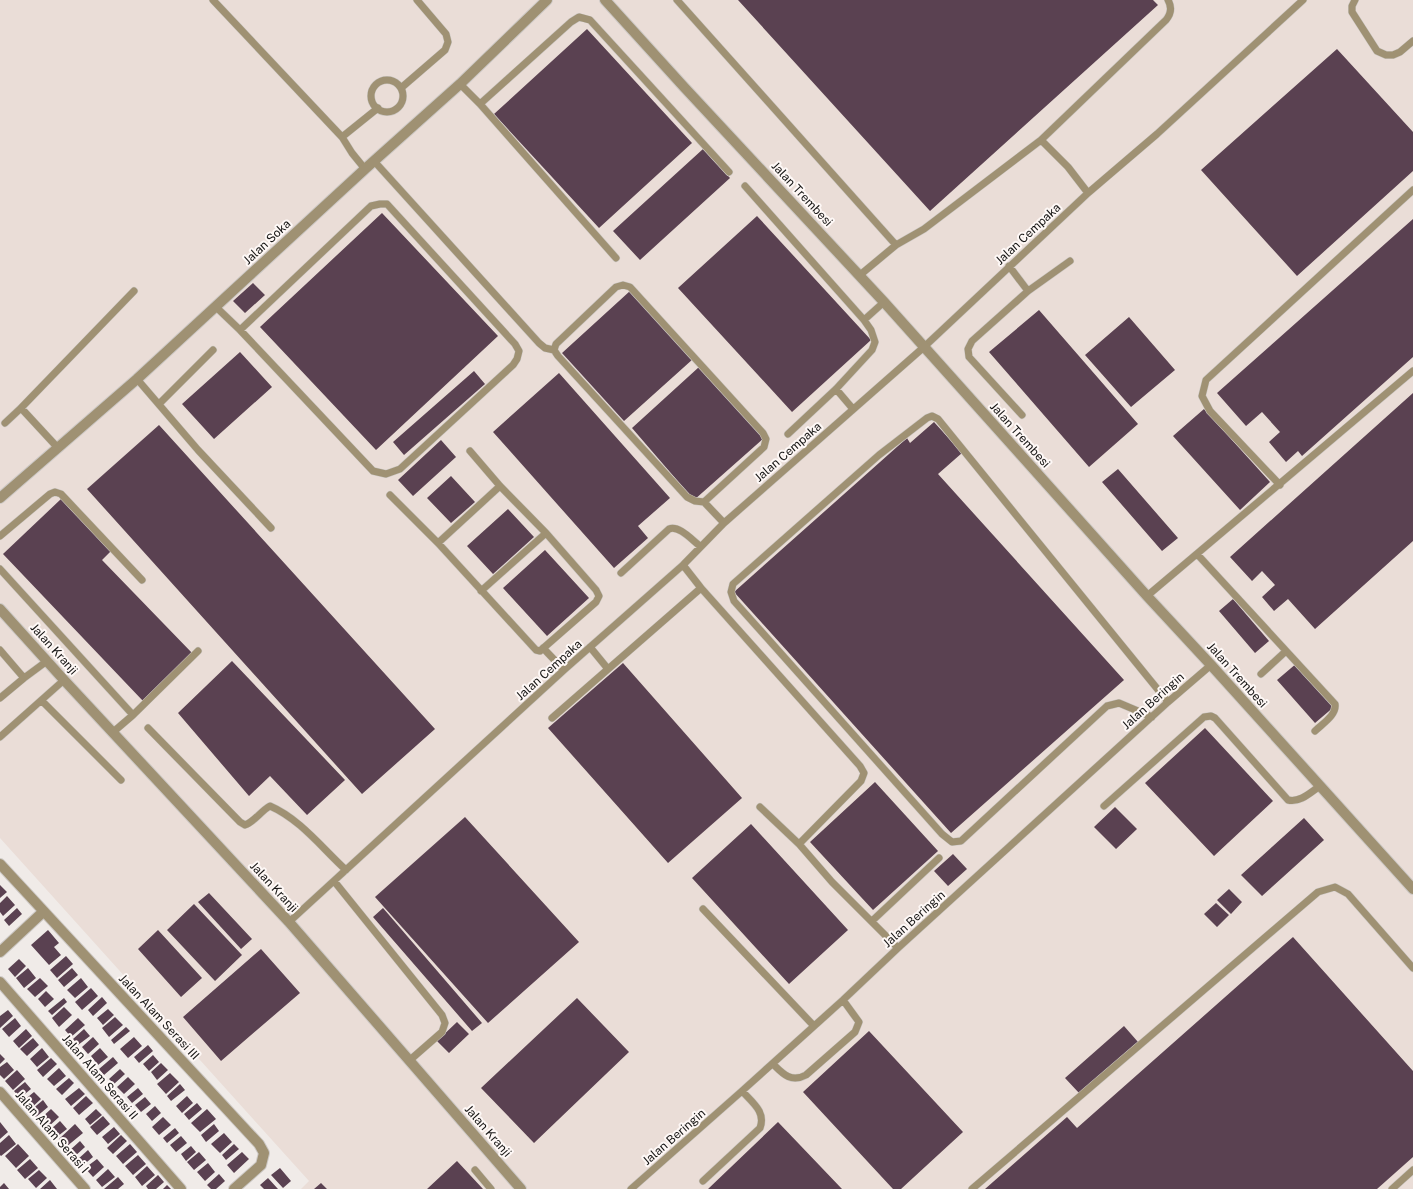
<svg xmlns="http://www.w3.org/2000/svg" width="1413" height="1189" font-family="'Public Sans',sans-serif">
<rect width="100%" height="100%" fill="#f0ebe8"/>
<!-- built -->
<path fill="#eaddd7" d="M0,0H1413V1189H301L309,1181L0,838Z"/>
<!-- building -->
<path fill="#5a4151" d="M738,0H1153L1158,5L930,211Z
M587,29L692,143L599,228L494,114Z
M1337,49L1413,132V171L1297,276L1201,170Z
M703,149L730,178L640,260L613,231Z
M382,213L498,336L376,450L260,327Z
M757,216L871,340L792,412L678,288Z
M1413,219V357L1302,456L1298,451L1286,462L1269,442L1280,432L1262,412L1246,426L1217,393Z
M253,283L265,295L245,313L233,301Z
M630,291L693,359L624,421L562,353Z
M1039,310L1138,424L1089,467L989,352Z
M1129,317L1175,370L1131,407L1085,355Z
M240,352L272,387L214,439L182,404Z
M699,367L764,438L694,500L632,428Z
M474,371L485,384L404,455L393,442Z
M559,373L670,498L638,526L648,538L614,568L493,432Z
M1413,393V541L1315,629L1288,599L1274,611L1262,597L1275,585L1262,571L1252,581L1230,557Z
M1204,409L1270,482L1240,510L1173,436Z
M934,422L962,453L938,474L1124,680L951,833L734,592L907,438L910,443Z
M159,425L435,729L362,794L87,489Z
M441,440L456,457L413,496L398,480Z
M1118,469L1178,538L1162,551L1102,482Z
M451,476L475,502L451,523L427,498Z
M61,499L111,551L102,560L193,654L143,701L3,554Z
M508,509L534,537L493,574L467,546Z
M545,550L589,598L547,636L503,588Z
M1233,599L1269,641L1255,653L1219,611Z
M232,661L345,780L307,815L270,776L249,796L178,713Z
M623,663L742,798L668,863L548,728Z
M1297,663L1335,706L1315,723L1277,680Z
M1205,728L1273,801L1214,856L1145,783Z
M875,782L938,851L873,910L810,842Z
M1115,807L1137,829L1116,849L1094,827Z
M465,817L579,942L488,1023L375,897Z
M1304,818L1324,840L1262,896L1241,875Z
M751,824L848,930L789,984L692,878Z
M953,854L967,869L948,886L934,871Z
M0,885L7,892L0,898Z
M1229,889L1242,902L1231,914L1217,900Z
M209,893L252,939L241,949L198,902Z
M7,896L15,905L3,916L0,912V903Z
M1216,903L1229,915L1217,927L1204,914Z
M194,904L242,955L215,981L167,930Z
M17,908L22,914L9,926L4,920Z
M383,908L482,1023L472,1031L373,917Z
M48,930L59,943L54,947L61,955L49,965L31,945Z
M158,930L202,978L181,997L138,949Z
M1293,937L1413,1071V1157L1377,1189H985L1067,1117L1077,1128Z
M261,949L300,993L221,1061L183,1017Z
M66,956L73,964L57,978L50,970Z
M19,959L26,966L15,977L8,969Z
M28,968L36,978L24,988L16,978Z
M72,968L78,975L64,987L58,980Z
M40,978L48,986L35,997L27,989Z
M81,978L88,987L75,998L67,990Z
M91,988L98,996L82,1010L75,1002Z
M46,991L54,999L45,1007L38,999Z
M102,997L107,1003L93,1016L88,1010Z
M64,998L67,1002L52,1015L48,1011Z
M577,998L629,1052L534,1143L481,1088Z
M64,1007L72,1015L59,1027L52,1018Z
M108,1009L114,1015L103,1025L97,1018Z
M8,1010L13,1016L0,1028V1016Z
M115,1017L123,1025L109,1037L102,1028Z
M15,1018L21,1026L9,1037L2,1029Z
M78,1018L85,1025L71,1037L65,1030Z
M457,1022L469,1034L449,1053L437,1041Z
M1124,1026L1138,1042L1079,1093L1065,1078Z
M126,1027L130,1031L114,1044L111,1040Z
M26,1029L32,1036L19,1048L13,1041Z
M84,1029L90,1036L78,1045L73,1039Z
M869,1031L963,1132L901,1189H893L803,1092Z
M93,1037L99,1044L88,1054L82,1047Z
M134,1037L142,1046L128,1058L120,1049Z
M33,1038L39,1045L27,1056L20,1049Z
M148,1045L153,1051L139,1063L134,1057Z
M42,1048L49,1057L37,1067L30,1059Z
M100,1048L108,1057L98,1065L91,1056Z
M0,1054L5,1059L0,1064Z
M153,1055L159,1062L149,1071L143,1064Z
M113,1057L118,1063L104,1075L99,1069Z
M51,1058L57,1064L43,1077L37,1070Z
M7,1062L14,1070L4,1079L0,1075V1067Z
M161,1063L168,1070L157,1080L151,1072Z
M59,1068L66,1076L54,1086L47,1079Z
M120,1069L125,1074L114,1084L109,1079Z
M17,1070L25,1079L13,1090L5,1081Z
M170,1073L179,1082L166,1094L157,1084Z
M128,1077L135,1084L124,1094L117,1087Z
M69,1078L74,1083L62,1095L56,1089Z
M25,1082L31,1089L20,1098L14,1091Z
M180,1084L185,1090L171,1101L167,1096Z
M79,1088L85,1094L71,1106L65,1099Z
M138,1088L143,1094L132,1103L127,1097Z
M34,1092L41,1099L30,1109L23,1101Z
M86,1096L93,1103L79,1115L73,1108Z
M187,1096L193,1103L182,1113L176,1106Z
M145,1097L151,1104L141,1112L135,1105Z
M43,1100L48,1107L36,1117L30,1111Z
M197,1103L202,1109L189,1120L184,1114Z
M155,1106L161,1113L152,1121L146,1114Z
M51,1109L59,1117L47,1128L40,1119Z
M96,1109L102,1115L90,1125L85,1119Z
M207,1109L216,1119L200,1132L191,1123Z
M103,1116L110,1124L97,1135L90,1127Z
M163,1117L171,1125L159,1135L152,1127Z
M60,1121L67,1129L58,1136L51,1129Z
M0,1122L8,1132L0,1139Z
M778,1122L842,1189H708Z
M75,1124L83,1133L66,1147L59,1139Z
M214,1124L219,1131L206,1142L201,1135Z
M114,1127L120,1134L108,1144L102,1137Z
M175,1128L179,1133L167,1143L163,1138Z
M224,1133L232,1142L220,1153L211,1144Z
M9,1135L16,1144L1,1156L0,1155V1143Z
M121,1135L127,1141L113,1154L107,1148Z
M181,1136L187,1143L176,1152L170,1145Z
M80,1141L85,1147L74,1157L69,1151Z
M18,1144L29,1156L16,1168L5,1156Z
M130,1144L137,1152L123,1164L116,1156Z
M234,1144L239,1149L226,1160L222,1155Z
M191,1146L196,1152L186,1161L181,1154Z
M88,1150L93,1157L82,1166L77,1160Z
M199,1152L206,1160L194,1170L187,1162Z
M242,1152L249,1159L234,1173L227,1165Z
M138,1155L146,1164L133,1175L125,1166Z
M30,1159L38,1168L25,1179L17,1170Z
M97,1159L104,1167L93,1177L85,1168Z
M457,1161L483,1189H427Z
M208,1163L215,1172L205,1181L197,1172Z
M147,1166L155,1175L142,1186L135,1177Z
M280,1168L291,1181L283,1188L271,1175Z
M108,1169L115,1177L102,1187L96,1180Z
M39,1170L47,1178L36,1188L28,1179Z
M219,1174L225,1181L216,1189H211L207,1185Z
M158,1175L164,1182L156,1189H148L146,1186Z
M118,1177L124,1184L118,1189H104Z
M268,1178L278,1189H264L260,1185Z
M50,1180L57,1189H40Z
M4,1183L9,1189H0V1187Z
M321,1183L327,1189H314Z
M167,1185L171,1189H163Z"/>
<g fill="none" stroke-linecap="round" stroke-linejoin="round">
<defs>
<path id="lane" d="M213,0L342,137L352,153L365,169
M677,0L896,245
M1355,0L1352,6V12L1377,51L1386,55H1393L1400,52L1413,41
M371 96a16 16 0 1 1 32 0a16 16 0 1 1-32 0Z
M460,84L480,104L616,258
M401,88L445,50L448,42L446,34L417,0
M480,104L571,22L579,17L590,20L729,172
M342,137L378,108
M374,161L539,343L545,348L554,350
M745,186L864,320
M1088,193L1068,167L1041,140L1166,20C1171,14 1172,7 1168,0
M1009,266L1028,291L972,341L968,349L969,357L1022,415
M860,275L896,245L924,229L1041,140
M1028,291L1070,261
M216,307L240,330L373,471L386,474L400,469L513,365L517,359L519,351L515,344L387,204H380L371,206L240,330
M137,379L198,450L271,528
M836,389L853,409
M159,404L213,350
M21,408L134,291
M5,423L21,408L58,448
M788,434L836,389L872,350L875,342L871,330L864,320L884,302
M1280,485L1210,411L1202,396L1206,380L1413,190
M390,495L438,543L536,650L540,651L596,602L599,596L596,590L546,533L500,486L470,451
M704,502L695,501L687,497L558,356L554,350L556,344L616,287L623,285L630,287L763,433L766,439L764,447L704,502L724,523
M0,536L50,494L55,492L61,494L142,580
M438,543L500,486
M1197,554L1335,704C1337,715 1322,724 1315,731
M683,565L701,588L860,766L864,773L861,781L799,844
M0,569L133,715
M621,573L669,529C679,525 692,540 700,546
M481,591L546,533
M1147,596L1413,371
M590,647L608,669
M543,648L564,670
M0,650L24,678L47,661
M1261,674L1286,651
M0,698L24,678
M42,701L121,780
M1152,717L1119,703L1107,706L961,841L952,842L942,834L734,601L731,592L733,584L879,455L927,418L932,416L938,419L1168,702
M552,718L701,588
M148,728L240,822L245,825C254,822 261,811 270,806C300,819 322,848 346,870
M112,733L133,715L198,651
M0,737L64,680
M1104,806L1204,717L1211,716L1215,718L1288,800C1300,803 1311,792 1320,786
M760,807L799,844L832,882L898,948
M334,881L442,1015L445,1023L442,1032L410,1060
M703,909L814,1026
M872,921L939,858
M289,922L564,670L683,565L724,523L924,347L1088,193L1157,134L1303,0
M773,1064C783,1074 791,1083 806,1075L855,1032L859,1022L843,1000
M475,1170L491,1189
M703,1181L760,1128C766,1112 753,1103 742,1091
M631,1189L742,1091L843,1000L898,948L1168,702L1211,665
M972,1189L1318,892L1335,887L1348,894L1413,968
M1392,1189L1413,1170"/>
<path id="street" d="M605,0L684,87L884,302L1147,596L1211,665L1413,889
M0,498L137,379L365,169L460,84L547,0
M0,609L64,680L289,922L521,1189
M0,864L259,1144L264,1153L261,1165L234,1189
M0,952L43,912
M0,982L181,1189
M0,1092L85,1189"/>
</defs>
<!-- lane casing -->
<use href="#lane" stroke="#cdc9c6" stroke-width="8"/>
<!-- street casing -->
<use href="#street" stroke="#cdc9c6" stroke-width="12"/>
<!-- lane -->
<use href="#lane" stroke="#9f9173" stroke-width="7"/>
<!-- street -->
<use href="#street" stroke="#9f9173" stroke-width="10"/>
</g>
<g text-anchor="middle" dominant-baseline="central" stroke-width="4" stroke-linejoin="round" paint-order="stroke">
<!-- street labels -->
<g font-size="12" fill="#151413" stroke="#fef8f6">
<text transform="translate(802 194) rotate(47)">Jalan Trembesi</text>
<text transform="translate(1028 234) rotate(-43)">Jalan Cempaka</text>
<text transform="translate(267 242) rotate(-43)">Jalan Soka</text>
<text transform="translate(1020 435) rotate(48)">Jalan Trembesi</text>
<text transform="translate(788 452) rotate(-41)">Jalan Cempaka</text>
<text transform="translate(54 649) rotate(48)">Jalan Kranji</text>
<text transform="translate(549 670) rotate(-42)">Jalan Cempaka</text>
<text transform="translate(1237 675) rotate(48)">Jalan Trembesi</text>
<text transform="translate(1153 701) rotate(-42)">Jalan Beringin</text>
<text transform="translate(274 887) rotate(47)">Jalan Kranji</text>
<text transform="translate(914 919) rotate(-42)">Jalan Beringin</text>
<text transform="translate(159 1017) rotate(47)">Jalan Alam Serasi III</text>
<text transform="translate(100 1077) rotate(49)">Jalan Alam Serasi II</text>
<text transform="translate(488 1131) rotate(49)">Jalan Kranji</text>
<text transform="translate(52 1132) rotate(49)">Jalan Alam Serasi I</text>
<text transform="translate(674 1137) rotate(-41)">Jalan Beringin</text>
</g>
</g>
</svg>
